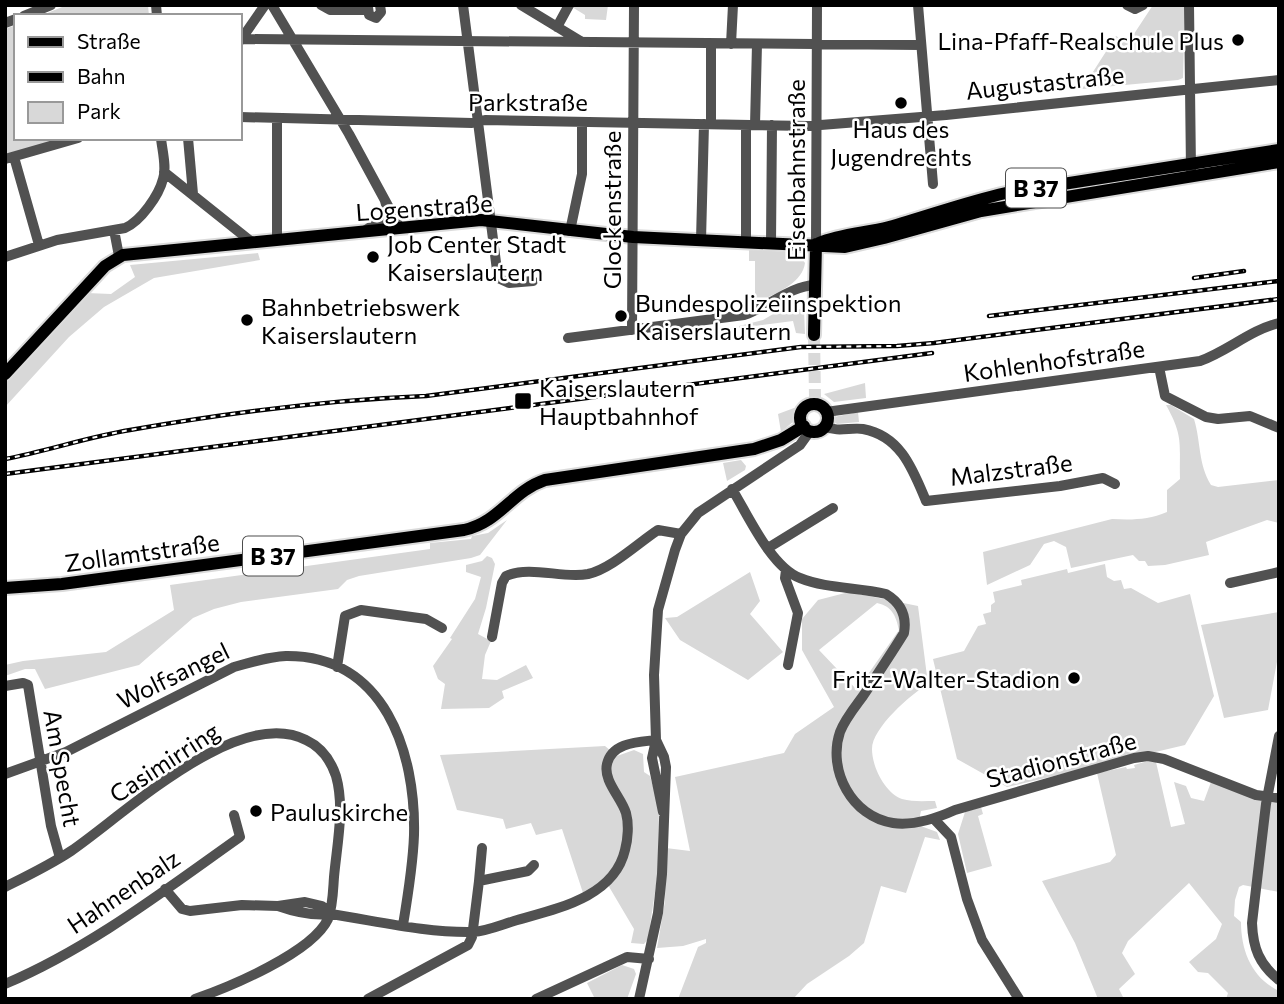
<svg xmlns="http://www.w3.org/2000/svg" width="1284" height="1004" font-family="Commissioner,sans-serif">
<rect width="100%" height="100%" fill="#fff"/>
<!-- green -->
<path fill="#d8d8d8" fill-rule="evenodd" d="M67,5H148L149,16H40Z
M573,5H608L606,20L585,19V15L572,7Z
M1153,5H1185L1183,78L1178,80L1082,89L1116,36L1128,43Z
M16,25V138H65L5,156V29Z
M749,249L798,253L805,263C802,286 768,297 748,306L749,296L755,295V261H749Z
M258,253L260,260L154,278L104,307L69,337L5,407V383L87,293L111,294L135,277L130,265Z
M785,307L804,310L805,334L796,333L793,321L739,328V326L763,320Z
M865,383L866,398L834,402L824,394Z
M1166,405H1171L1194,419C1201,442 1198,464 1211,485L1218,487L1279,480V523L1267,520L1206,542L1209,555L1165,565L1148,566L1145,561H1139L1133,555L1071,568L1066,547L1054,541L1044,544L1030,565L987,585L983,552L1112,519C1132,520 1148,520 1167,512V490L1180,479C1179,444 1184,437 1166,405Z
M794,408H797L794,421L781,432L778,414Z
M858,412L859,422L837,424L834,422V417Z
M741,460L746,466L745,470L727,481L723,463Z
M507,520L480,555L471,558L359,576L347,580L338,589L241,602L214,609L193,618L139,665L45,689L35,669H25L5,676V665L23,661L106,652L174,610L170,585L430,549V543L471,539L472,536L488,533Z
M487,556L492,558L495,564L486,608L478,634L491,641L485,655L482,679L497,680L526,665L533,678L502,691L504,698L489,708L441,709L445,684L438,679L433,666L452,639L450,638L475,599L481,577L466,572V565L482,561Z
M1105,564L1107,577L1114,581L1121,580L1124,589L1131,588L1158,603L1190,594L1214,696L1185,745L1007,787L957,759L933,659L964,651L978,626L986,624L983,614L991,612V605L995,602L993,592L1022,585L1021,580L1067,569L1068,573Z
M750,572L760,601L750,614L783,652L748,680L680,640L665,618L677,617Z
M849,592L918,606L928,684C911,694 872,728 872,749C872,767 885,793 902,799C912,802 925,801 935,801L937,808L921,811L918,825L937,832L940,840L925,837L906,893L881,886L864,943L849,956L807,984L793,999H678L698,947L706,943V939L683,946L657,948L665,901L666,848L690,851L675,777L784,753L795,734L834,707L802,650V619L818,600ZM877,603C892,606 896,616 899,630L857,690L819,650Z
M1279,612V651L1268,710L1224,718L1201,625Z
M605,746L617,756L634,750L643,754L644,772L650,776L659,807L658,872L648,939L644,944L631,943L634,929L608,885L585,899L562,829L536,835L531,823L506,829L503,819L457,810L440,755Z
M1148,761L1156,762L1171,827L1185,824L1174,782L1186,786L1191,798L1204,801L1211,782L1279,803V892L1243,885L1239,887L1235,900L1234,916L1241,922C1241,951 1252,978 1279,991V999H1226L1228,993L1208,973L1198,972L1189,962L1216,939L1222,924L1189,883L1128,941L1122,953L1135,974L1119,989L1124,999H1098L1075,943L1042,881L1110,862L1116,855L1097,773L1126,767L1127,769L1135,768L1134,765Z
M981,807L983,814L978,816L992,866L967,873L958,834L965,812Z
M622,965L634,969L636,974L627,999H595L587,983Z"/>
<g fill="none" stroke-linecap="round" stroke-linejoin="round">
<!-- major-tunnel -->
<path stroke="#d9d9d9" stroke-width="12" stroke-dasharray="12 6" stroke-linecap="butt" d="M814,335L815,398"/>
<defs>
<path id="major" d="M819,243C841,234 866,233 889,227C928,216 966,202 1006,193L1279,150
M814,335L816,244
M5,374L105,266L123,255L481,220L633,237L845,247L884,238L981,211L1279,162
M800 418a14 14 0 1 1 28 0a14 14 0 1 1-28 0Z
M5,588L62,584L464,530C500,522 512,491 545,480L754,449L781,440L804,426"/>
</defs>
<!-- major casing -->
<use href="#major" stroke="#dbdbdb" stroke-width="16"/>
<!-- minor -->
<path stroke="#515151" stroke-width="10" d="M156,5L157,16
M272,5L349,134L400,228
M321,5L330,10H367
M463,5L498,278L509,283L533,281
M521,5L582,42
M918,5L933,184
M1127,5L1135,9L1143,5
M1189,5L1191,170
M368,7L369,15L376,18L381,12L380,5
M24,16L51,5
M5,23L16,19
M557,27L569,5
M240,39L921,45
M240,41L265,5
M731,44L733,5
M240,117L472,123L485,120L808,126L946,115L1279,80
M277,118V240
M711,124V44
M755,125L757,44
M188,138L193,194
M14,157L39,245
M5,159L78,138
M164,172L253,243
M114,230L119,256
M366,230L384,218L387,208L385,201
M570,231L582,174V122
M701,240L704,124
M746,242V125
M771,243L772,125
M816,244L817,5
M5,257L57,240L125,228C141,221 159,195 163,179C167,167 162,150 161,138
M632,330L634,5
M568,338L744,315C768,307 790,286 815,285
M1159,367L1165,396L1206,417L1218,419L1250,416L1279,428
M826,412L1200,361C1228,351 1250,330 1279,323
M825,426C838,433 850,427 863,429C901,436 913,470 926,501L1060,486L1103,478L1115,484
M732,489C748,515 771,567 800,578C827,589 858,587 886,594C901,603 907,616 904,633C891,654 877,675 863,696C855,707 845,719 840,732C827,770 852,817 893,823C914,826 935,819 955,810L1134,758L1148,756L1164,759L1256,795L1279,798
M768,548L833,508
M786,570L785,578L798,613L788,665
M1230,583L1279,572
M492,637L502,583L506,576C531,565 562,579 588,574C611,569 638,543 658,530L681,534
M337,667L345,616L361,610L426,619L442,628
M5,686L23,683L28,685L51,826L60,858
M1279,736L1266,804L1252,923C1253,948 1259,964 1279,980
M5,774L66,752L234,667C251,662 268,657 286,656C385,655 416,753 414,835C413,865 408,895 403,925
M663,812L652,758L656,740L654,675L658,610L675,550L681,534L698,513L800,445L810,431
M934,819L951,837L967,899L982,940L1019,999
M479,881L482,848
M5,887C27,876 50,865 71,851C125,814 238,705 306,740C321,747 331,761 336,776C345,808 337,844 334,877C333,890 333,906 328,919C312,953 229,987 195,999
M165,889L182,909L190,911L242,905L278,906L305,902L322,906L330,914
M278,906C295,912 312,916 330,914C377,921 426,933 473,932C487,931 501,925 514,921C555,909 614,898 625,850C628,839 629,824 626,813C621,797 603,781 607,764C612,742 639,742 656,740
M5,984C90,948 165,890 240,837L234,815
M368,999L468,945L472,937L479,881L528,871L534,865
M536,999L627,957L649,959
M639,999L658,913L662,874L666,767L664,757L656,740"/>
<!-- major -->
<use href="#major" stroke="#000" stroke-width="12"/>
<defs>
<path id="rail" d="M1194,278L1244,271
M989,316L1279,281
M5,459C47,451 88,437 130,430C227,413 327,400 426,396L801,347L897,346L934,343L1279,299
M5,474L932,353"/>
</defs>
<!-- rail casing -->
<use href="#rail" stroke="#000" stroke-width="4.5"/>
<!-- rail -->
<use href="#rail" stroke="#fff" stroke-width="2" stroke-dasharray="5" stroke-linecap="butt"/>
</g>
<!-- markers -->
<g fill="#000" stroke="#fff" stroke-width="2.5">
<circle cx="1238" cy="40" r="7"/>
<circle cx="901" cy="103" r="7"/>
<circle cx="373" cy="257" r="7"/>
<circle cx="621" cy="316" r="7"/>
<circle cx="247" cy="320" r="7"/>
<rect x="514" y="392" width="18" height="18" rx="3.5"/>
<circle cx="1074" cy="678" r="7"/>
<circle cx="256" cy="811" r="7"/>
</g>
<g text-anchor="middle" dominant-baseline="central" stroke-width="5" stroke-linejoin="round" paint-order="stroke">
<!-- shield labels -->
<g fill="#fff" stroke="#4c4c4c" stroke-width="2">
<rect x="1006" y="168.5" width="60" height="39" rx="5"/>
<rect x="243" y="536.5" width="60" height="39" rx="5"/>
</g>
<g font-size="23" font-weight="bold" fill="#000">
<text x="1036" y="188">B 37</text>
<text x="273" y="556">B 37</text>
</g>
<!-- poi labels -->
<g font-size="24" fill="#000" stroke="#fff" text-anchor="start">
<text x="1224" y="40" text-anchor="end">Lina-Pfaff-Realschule Plus</text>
<text x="901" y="128" text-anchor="middle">Haus des<tspan x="901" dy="28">Jugendrechts</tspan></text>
<text x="387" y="243">Job Center Stadt<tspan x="387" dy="28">Kaiserslautern</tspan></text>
<text x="635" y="302">Bundespolizeiinspektion<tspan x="635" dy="28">Kaiserslautern</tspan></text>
<text x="261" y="306">Bahnbetriebswerk<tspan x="261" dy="28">Kaiserslautern</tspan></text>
<text x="539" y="387">Kaiserslautern<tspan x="539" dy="28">Hauptbahnhof</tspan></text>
<text x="1060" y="678" text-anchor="end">Fritz-Walter-Stadion</text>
<text x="270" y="811">Pauluskirche</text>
</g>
<!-- street labels -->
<g font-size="24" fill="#000" stroke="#fff">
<text transform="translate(1045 82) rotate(-6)">Augustastraße</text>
<text x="528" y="101">Parkstraße</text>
<text transform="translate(795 170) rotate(-90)">Eisenbahnstraße</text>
<text transform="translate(424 207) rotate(-4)">Logenstraße</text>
<text transform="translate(611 210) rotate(-90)">Glockenstraße</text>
<text transform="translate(1054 360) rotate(-8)">Kohlenhofstraße</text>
<text transform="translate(1011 469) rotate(-7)">Malzstraße</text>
<text transform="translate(142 552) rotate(-8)">Zollamtstraße</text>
<text transform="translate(173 675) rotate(-26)">Wolfsangel</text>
<text transform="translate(1061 759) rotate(-15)">Stadionstraße</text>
<text transform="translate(164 762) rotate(-33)">Casimirring</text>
<text transform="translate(63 768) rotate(80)">Am Specht</text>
<text transform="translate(123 891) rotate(-34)">Hahnenbalz</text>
</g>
</g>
<!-- border -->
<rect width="1284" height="1004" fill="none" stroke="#000000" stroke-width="14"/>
<!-- legend -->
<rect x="14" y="14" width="228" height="126" fill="#ffffff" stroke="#999999" stroke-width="2"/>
<rect x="28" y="37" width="35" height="10" fill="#000000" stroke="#999999" stroke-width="2"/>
<text x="77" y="49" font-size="21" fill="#000000">Straße</text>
<rect x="28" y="72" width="35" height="10" fill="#000000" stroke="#999999" stroke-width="2"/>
<text x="77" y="84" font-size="21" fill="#000000">Bahn</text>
<rect x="28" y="102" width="35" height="21" fill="#d8d8d8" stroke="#999999" stroke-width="2"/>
<text x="77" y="119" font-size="21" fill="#000000">Park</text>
</svg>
